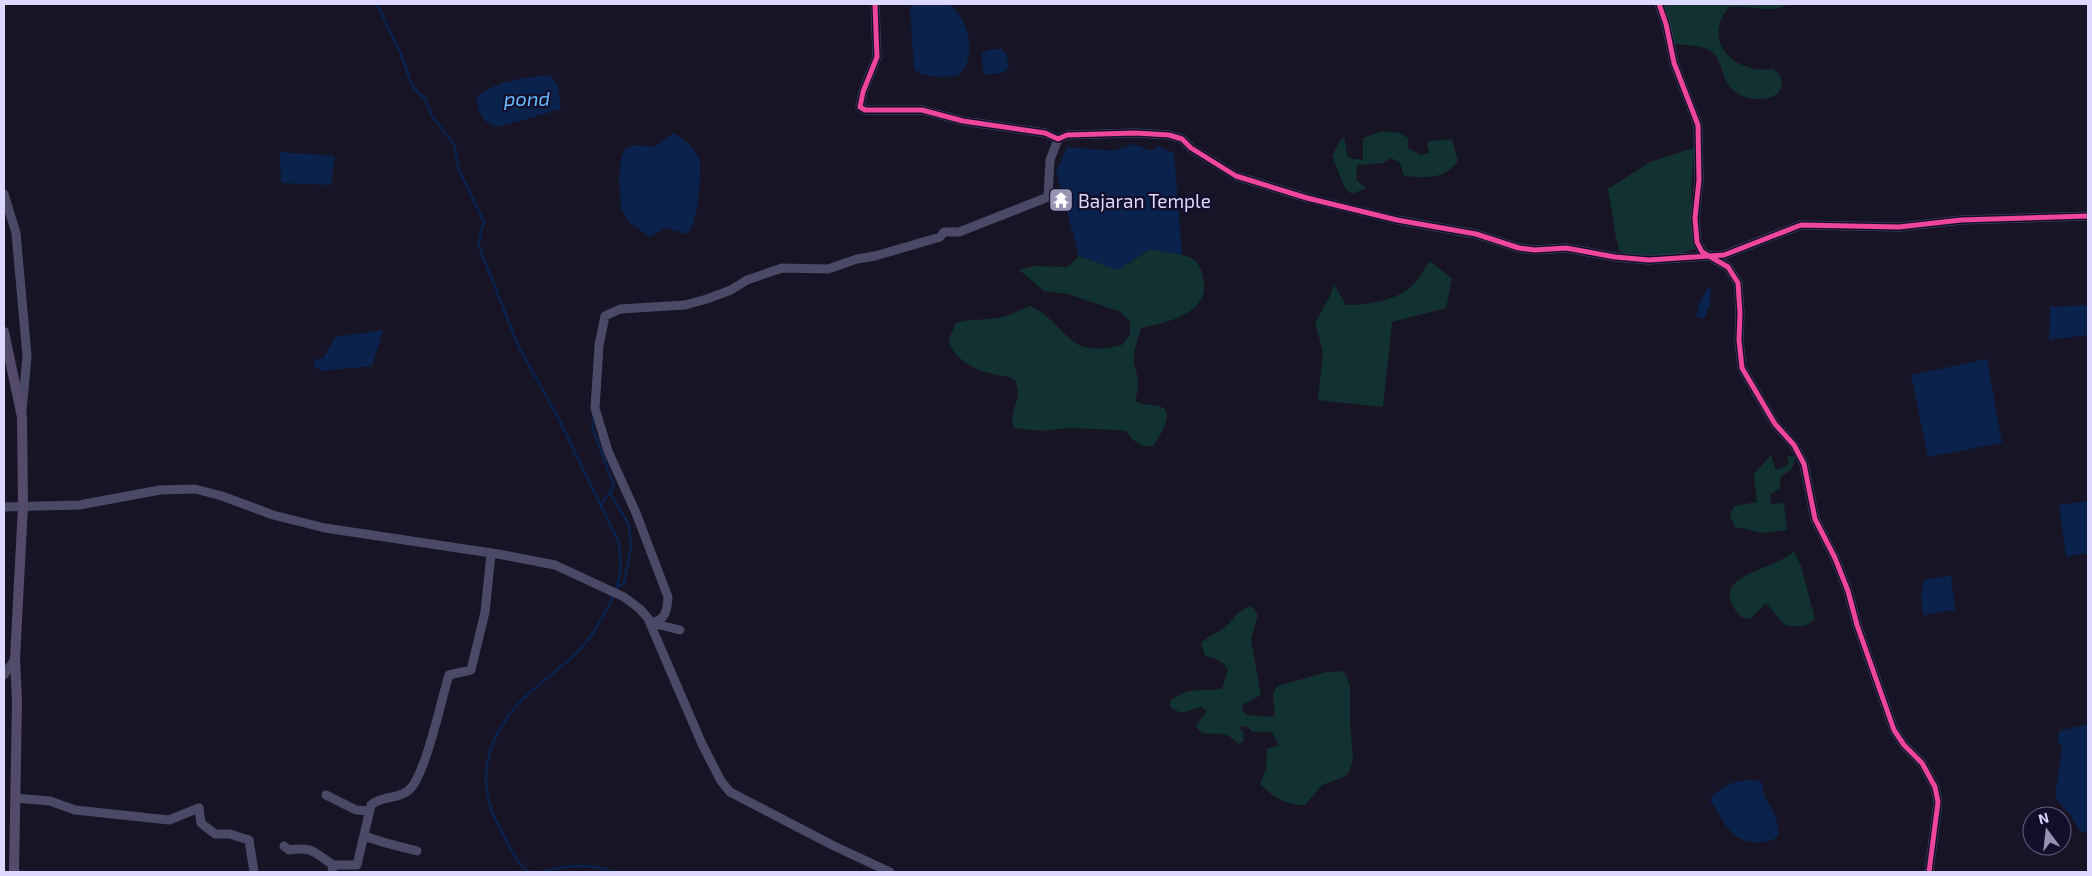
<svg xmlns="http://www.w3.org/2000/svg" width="2092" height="876" font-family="'Exo 2',sans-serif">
<rect width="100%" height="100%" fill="#171525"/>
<!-- green -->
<path fill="#123131" d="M1664,4H1788C1773,15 1747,4 1729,7C1700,42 1736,75 1773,69L1780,75C1782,80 1783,88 1778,93C1764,104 1740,100 1729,86C1722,76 1722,60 1712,52C1702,44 1683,46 1671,43Z
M1382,131L1400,133L1408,138V148L1421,155L1429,153L1427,144L1430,141L1452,139L1458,161C1444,180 1426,178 1404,176L1400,163L1391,158L1383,163L1357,165L1356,180L1366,188L1352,194L1345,188L1332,156L1341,139L1344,137L1348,158L1363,160V138Z
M1696,147C1689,180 1691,215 1695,249C1670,259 1647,256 1620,252L1616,238L1608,189L1650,162Z
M1150,249C1163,251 1179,252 1191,258C1199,263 1201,268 1203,277C1212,314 1167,322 1141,328C1138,339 1131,355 1135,367C1139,381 1139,386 1135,401C1143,406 1150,404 1158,406C1178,410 1159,437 1153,446C1140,448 1133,441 1126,431L1119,430L1068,428L1041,431L1014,428C1008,414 1018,405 1018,392C1018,388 1016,384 1015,380C1007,375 998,376 989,373C970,368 955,358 948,341L956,323C970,319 983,320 997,318C1008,317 1020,309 1031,306C1072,328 1064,359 1122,345L1130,335V322L1121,312L1068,294L1044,291L1019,270L1033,266L1067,267L1079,256L1118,270Z
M1430,261L1452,279L1446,308L1392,322L1383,407L1318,400L1323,352L1315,323L1331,294L1334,284L1346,305C1368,305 1400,300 1415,283C1421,276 1424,268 1430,261Z
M1771,455L1776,470L1789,465L1787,456L1795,457C1795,469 1789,471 1780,477V489L1770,494L1771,504L1784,503L1787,530L1764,533L1735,527L1730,516L1734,506L1757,502L1754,474Z
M1794,551L1801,566L1815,619C1806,628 1797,627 1785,625L1766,603L1751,619L1741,617C1702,574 1774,572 1794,551Z
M1251,606L1258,615L1251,640L1261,695L1244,704L1242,710L1247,715L1274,717C1277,705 1268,697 1278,686L1327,672L1341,671L1346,675L1350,687V723L1353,758L1350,770L1346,776L1322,785L1305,805C1286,805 1273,797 1260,784L1266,769L1267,749L1279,745L1272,732H1253L1248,727L1241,726L1240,730L1243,731L1244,740L1240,744C1235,741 1228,734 1222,734C1211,732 1203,738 1196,726L1207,711L1201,707L1181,713L1170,707V700L1188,691L1222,689L1228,670C1223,660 1216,659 1205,656L1201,644C1211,633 1215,635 1224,628C1235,619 1235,612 1251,606Z"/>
<!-- water -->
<path fill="#0a224c" d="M912,4H949C969,18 979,59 957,76C945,77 923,79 914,69L910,8Z
M992,49H1000L1006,53L1009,67L1005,72L986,75L983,71L982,53Z
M549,75L558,85L561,109L498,127C481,123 479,112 476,97C497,81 523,77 549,75Z
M674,133L689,144L700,159C701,177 699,222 687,234L665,228L650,237L629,222L621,208L619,176L621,160L625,148L634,145L654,147Z
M1133,144L1152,151L1158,146L1174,153L1182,255L1150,249L1118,270L1079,256L1056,172L1067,147L1113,151Z
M280,152L335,156L331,185L281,183Z
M1707,288H1711L1710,305L1704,319L1696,317L1699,304Z
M2088,305V335L2049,340L2050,307Z
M383,330L372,366L321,371L314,366V360L324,357L335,337Z
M1987,359L2002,443L1928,457L1911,375Z
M2088,501V553L2066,557L2059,505Z
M1951,575L1955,610L1923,615L1921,595L1924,580Z
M2088,724V833L2080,831L2069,813L2055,798L2062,746L2057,740L2059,731Z
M1748,780L1761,781C1763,786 1763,792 1765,797C1772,811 1780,819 1778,836C1766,847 1741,843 1730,831C1723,822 1717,810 1710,801C1717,787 1734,781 1748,780Z"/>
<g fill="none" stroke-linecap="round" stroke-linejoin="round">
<!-- stream -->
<path stroke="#0a224c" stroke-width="2.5" d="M377,4L401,54L412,86L425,99L432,116L454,144L459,170L484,222L478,244L519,348L557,415L618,541C623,561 621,577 613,596C607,610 600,623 591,636C573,661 544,678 522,700C483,741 474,785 503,834C510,846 518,868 531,872
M594,418L592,426L614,486L601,505
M610,493L629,525L631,547L624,583L616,588
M541,872C565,866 589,862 613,872"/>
<!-- minor -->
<path stroke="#4b4a66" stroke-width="9" d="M875,4L877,57L863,92L860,107L865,110H922L963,121L1045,133L1058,139L1067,135L1135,133L1169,135L1182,139L1191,148L1236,176L1307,198L1397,220L1476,234L1519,248L1535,250L1566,248L1615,257L1649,260L1724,255L1801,225L1899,227L1961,220L2088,216
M1659,4L1666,24L1674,63L1698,125L1699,180L1695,218L1697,242L1702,252L1728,267L1738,283L1740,313L1739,340L1742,368L1775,424L1794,445L1804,464L1815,519L1835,558L1848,591L1857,625L1894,730L1904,745L1922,763L1935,787L1938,802L1929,872
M4,194L16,233L27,356L22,411
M4,507L79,505L160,490L195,489L222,496L273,515L325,528L498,554L555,565L624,597L640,609L652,623L680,630
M649,621L702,744L721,781L730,792L834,846L890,872
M652,623C666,619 667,611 668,597L636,513L608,451L595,408L599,345L605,316L620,309L685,305L707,299L731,290L747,280L782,268L828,269L857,259L875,256L940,237L944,232H959L1048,197L1050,160L1058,139
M4,675L15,659
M326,795L356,810L370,811
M15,798L50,801L75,810L169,820L199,808L201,823L215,834H230L249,840L254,872
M365,836C382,843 399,846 417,851
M284,846L289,850C313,846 315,853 333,865
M332,872L333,865H357L371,805C383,795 399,800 410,789C426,773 441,700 449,675L471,670L485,612L491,554"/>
<!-- major -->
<path stroke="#544b6a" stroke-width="10" d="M4,332L22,417L23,506L15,659L17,701L14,872"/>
<defs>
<path id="cycleway" d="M875,4L877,57L863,92L860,107L865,110H922L963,121L1045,133L1058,139L1067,135L1135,133L1169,135L1182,139L1191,148L1236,176L1307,198L1397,220L1476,234L1519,248L1535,250L1566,248L1615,257L1649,260L1724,255L1801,225L1899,227L1961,220L2088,216
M1659,4L1666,24L1674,63L1698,125L1699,180L1695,218L1697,242L1702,252L1728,267L1738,283L1740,313L1739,340L1742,368L1775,424L1794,445L1804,464L1815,519L1835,558L1848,591L1857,625L1894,730L1904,745L1922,763L1935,787L1938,802L1929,872"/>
</defs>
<!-- cycleway casing -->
<use href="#cycleway" stroke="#130f2b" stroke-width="8"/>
<!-- cycleway -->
<use href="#cycleway" stroke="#ed469a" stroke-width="5"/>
</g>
<!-- icons -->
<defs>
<symbol id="temple-square" viewBox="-11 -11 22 22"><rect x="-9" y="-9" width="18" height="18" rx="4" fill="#9794b3" stroke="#130f2b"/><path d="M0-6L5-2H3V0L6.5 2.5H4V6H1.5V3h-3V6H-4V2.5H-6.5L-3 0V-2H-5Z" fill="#fff"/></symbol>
</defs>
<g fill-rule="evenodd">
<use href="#temple-square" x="1047" y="186" width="28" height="28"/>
</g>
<g text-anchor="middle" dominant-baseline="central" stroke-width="4.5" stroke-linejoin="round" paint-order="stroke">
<!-- poi labels -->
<g font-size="19" fill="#dcd8ff" stroke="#130f2b" text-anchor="start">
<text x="1078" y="200">Bajaran Temple</text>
</g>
<!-- water labels -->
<g font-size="20" font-style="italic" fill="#66baff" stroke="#130f2b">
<text x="527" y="98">pond</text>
</g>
</g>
<!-- border -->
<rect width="2092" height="876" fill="none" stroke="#dcd8ff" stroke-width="10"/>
<!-- north arrow -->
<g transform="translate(2047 831) rotate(345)"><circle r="24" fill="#130f2b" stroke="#635f80"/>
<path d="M0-4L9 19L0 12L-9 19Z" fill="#9794b3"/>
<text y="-8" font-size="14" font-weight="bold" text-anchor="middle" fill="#dcd8ff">N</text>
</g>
</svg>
